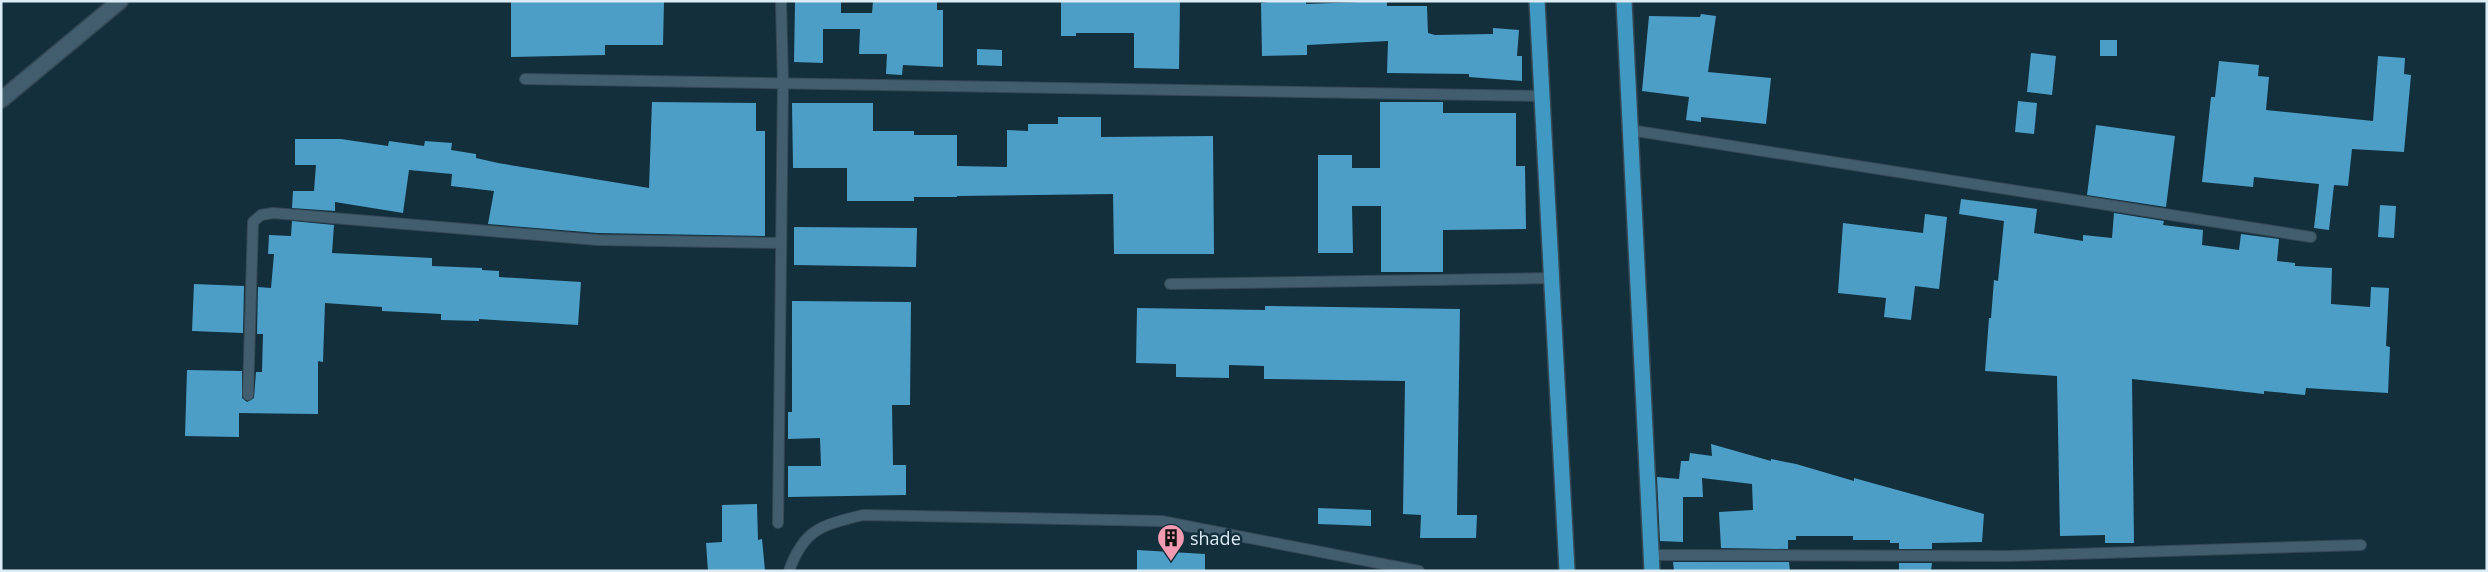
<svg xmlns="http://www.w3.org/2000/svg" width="2488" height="572" font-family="'Open Sans',sans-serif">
<rect width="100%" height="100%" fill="#132f3c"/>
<!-- building -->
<path fill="#4c9ec7" d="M511,1H664L663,45H605V55L511,57Z
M795,1H841V13H872L873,1H937V10H943V67L903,65L902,75L886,74L887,54H859L860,29H823V63L794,62Z
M1077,1H1180L1179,69L1134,68V33H1076V36H1061V2Z
M1276,1H1306V4L1387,1V6H1427L1428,33L1435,35L1493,34V28L1519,30L1517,56H1522V81L1469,77V74L1387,73L1388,41L1307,45V55L1262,56L1261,3Z
M1701,14L1716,16L1708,72L1771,78L1766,124L1701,117V122L1686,120L1689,97L1642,91L1649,16L1700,17Z
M2100,40H2117V56H2100Z
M977,49L1002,50V66L977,65Z
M2031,53L2056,56L2052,95L2027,92Z
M2378,56L2405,58L2404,74L2411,75L2404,152L2352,149L2348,186L2334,185L2329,230L2314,228L2319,184L2254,177L2253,187L2202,182L2211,97H2215L2219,61L2259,65L2258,76L2269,77L2266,110L2373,121Z
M2018,101L2037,103L2034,134L2015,132Z
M652,102L756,103V131H765V236L598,233L488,224L494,191L451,186L452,174L409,170L403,213L335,202V211L292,208L293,191H314L316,165H295V139H341L388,146L389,141L424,146L425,141L452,143L451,150L476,154V158L498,163L649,188Z
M1380,102H1443V113H1516V166H1525L1526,229L1443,230V272H1381V206H1352L1353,253H1318V155H1352V168H1380Z
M792,103H873V131H914V135H957V166L1007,167V130L1028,131V124H1058V117H1101V137L1213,136L1214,254H1114L1113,194L957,196V197H914V201H847V168H793Z
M2096,125L2175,136L2166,207L2087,195Z
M1961,199L2037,209L2034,233L2083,241V235L2112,238L2114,213L2164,221L2163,225L2203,230L2202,245L2239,250L2241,234L2279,239L2277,261L2295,263V266L2332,268L2331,304L2370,307L2371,287L2389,288L2386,346L2390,347L2388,393L2306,388L2305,395L2264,391V394L2132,379L2134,543H2105V535L2060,536L2057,376L1985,371L1989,318H1991L1994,280L1998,281L2004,221L1959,214Z
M2380,205L2396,206L2394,238L2378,237Z
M1925,214L1947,217L1939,289L1915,286L1911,320L1884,317L1886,298L1838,293L1843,223L1923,233Z
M292,221L334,225L332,253L432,258V266L482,268V270L499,271V277L581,282L578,325L479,319V321L441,320V314L382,311V307L325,303L323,362L318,361V414L239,413V437L185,436L187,370L242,371V398L247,402L254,398L256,372H262L263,334H257L258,287L271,288L274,254H268L269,235L291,236Z
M794,227L917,228L916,267L794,265Z
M194,284L244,286L243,333L192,331Z
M792,301L911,302L910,405H892L893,465H906V495L788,497V466H821L820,438L788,439V412H792Z
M1265,306L1460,309L1457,515H1477L1476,538H1420L1421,515L1403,514L1405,381L1264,379V366L1229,365V378L1176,377V364L1136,363L1137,308L1265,310Z
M1711,444L1771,461V459L1796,464L1854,481V478L1984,514L1982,542L1932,543V549H1899V543H1890V540H1853V536H1796V540H1788V549L1721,548L1719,512L1753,510L1752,484L1702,478L1703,497H1683V542L1660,541L1657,477L1679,479L1681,461H1689L1690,453L1712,456Z
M757,504L758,540L762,539L765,571H708L706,543L722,542V505Z
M1318,508L1371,510V526L1318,524Z
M1137,550L1205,554V571H1137Z
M1673,562H1789L1790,571H1674Z
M1899,563H1932L1931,571H1899Z"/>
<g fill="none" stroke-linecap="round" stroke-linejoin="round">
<defs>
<path id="lane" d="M525,79L1544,96
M1630,130L2311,237
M1170,284L1552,278
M248,395L253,222L261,215L273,213L598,240L780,243
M778,523L783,82L781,1
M1651,555L2007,556L2361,545
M789,571C804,528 823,525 863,515L1161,521L1419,571"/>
<path id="street" d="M1,100L120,1"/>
<path id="primary" d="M1537,1L1567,571
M1624,1L1652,571"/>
</defs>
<!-- lane casing -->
<use href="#lane" stroke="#354955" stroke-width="12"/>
<!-- street casing -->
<use href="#street" stroke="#354955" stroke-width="18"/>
<!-- primary casing -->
<use href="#primary" stroke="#354955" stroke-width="18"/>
<!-- lane -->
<use href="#lane" stroke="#425e6e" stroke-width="10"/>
<!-- street -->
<use href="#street" stroke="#425e6e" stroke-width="15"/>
<!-- primary -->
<use href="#primary" stroke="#4099c2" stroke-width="15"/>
</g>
<!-- icons -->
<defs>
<symbol id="building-pin" viewBox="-11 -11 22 30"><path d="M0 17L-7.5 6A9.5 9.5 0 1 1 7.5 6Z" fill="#f29ab0" stroke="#132f3c"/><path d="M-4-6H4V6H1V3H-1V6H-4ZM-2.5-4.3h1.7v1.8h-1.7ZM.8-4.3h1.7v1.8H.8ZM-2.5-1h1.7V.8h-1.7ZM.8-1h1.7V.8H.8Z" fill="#111"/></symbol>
</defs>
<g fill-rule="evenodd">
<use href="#building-pin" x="1155" y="522" width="32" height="43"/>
</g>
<g text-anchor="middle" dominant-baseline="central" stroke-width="5" stroke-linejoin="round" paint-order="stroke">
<!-- poi labels -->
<g font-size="18" fill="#dcecf5" stroke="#132f3c" text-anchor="start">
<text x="1190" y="538">shade</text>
</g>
</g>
<!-- border -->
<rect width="2488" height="572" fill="none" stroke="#dcecf5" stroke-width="5"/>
</svg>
